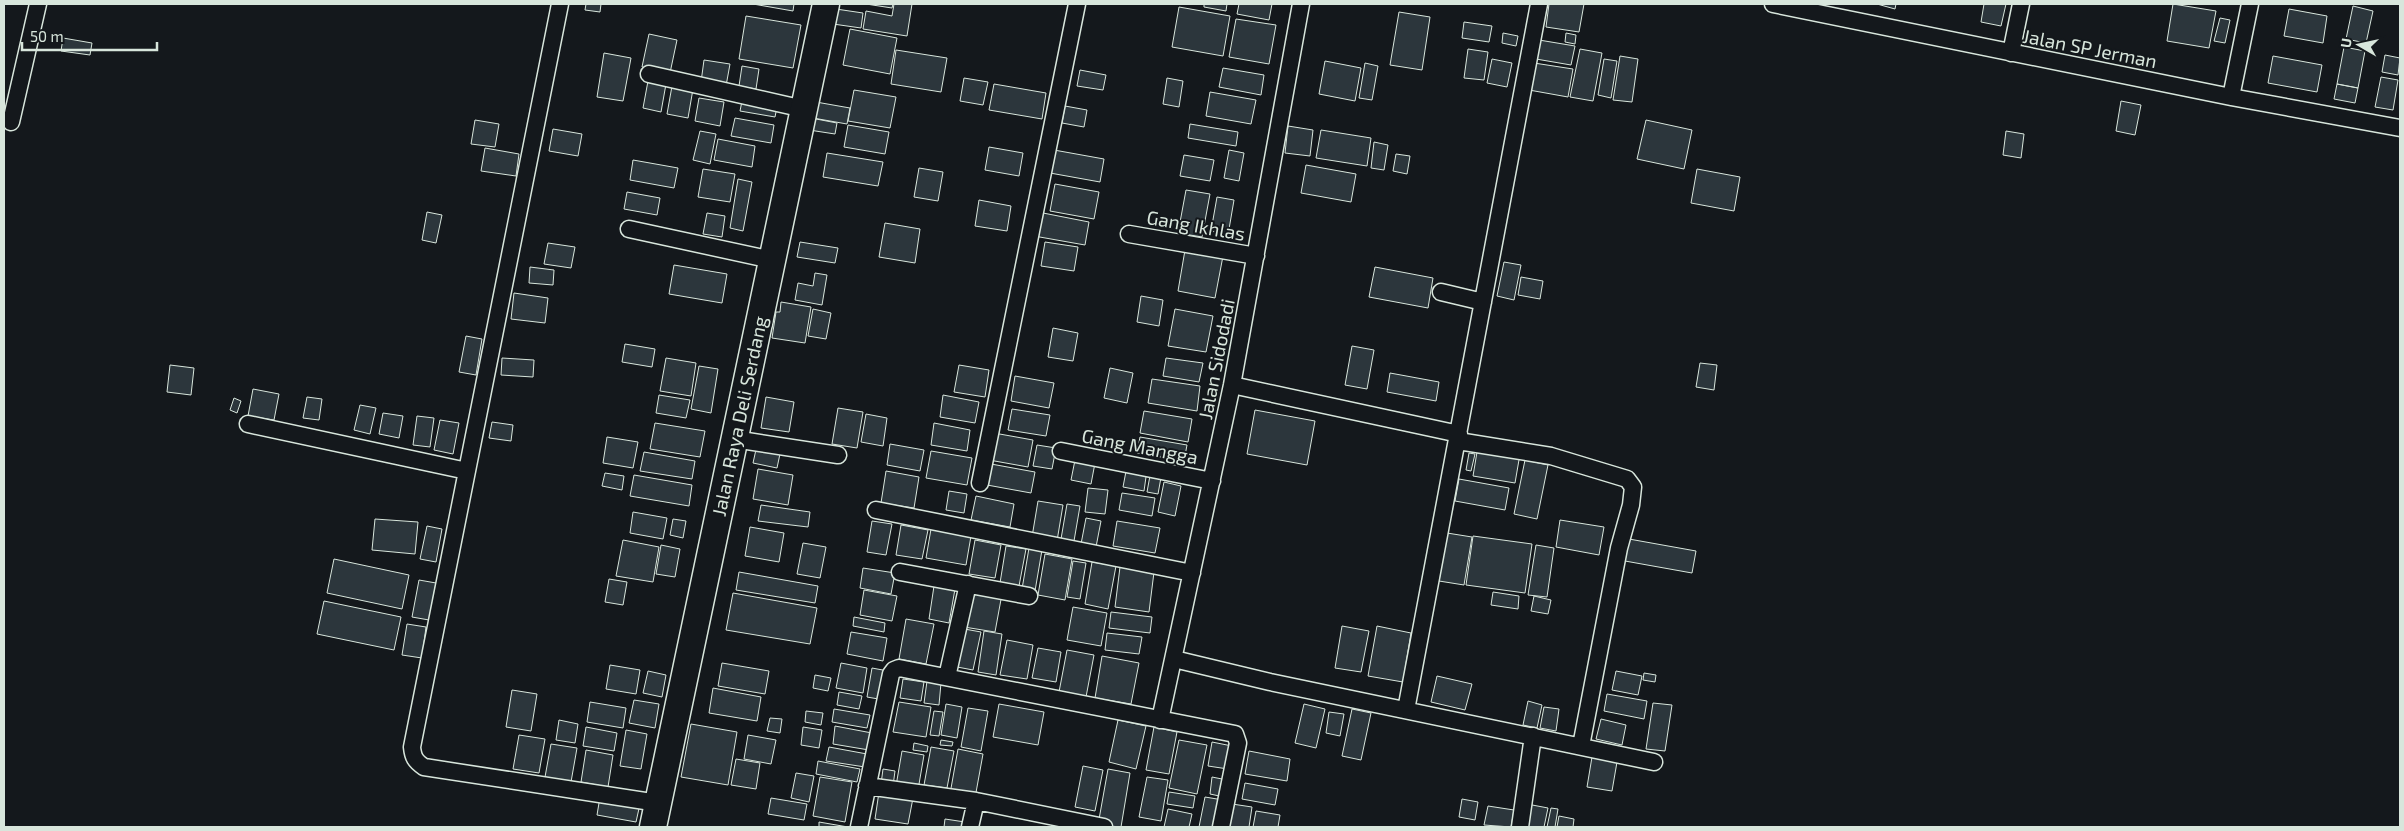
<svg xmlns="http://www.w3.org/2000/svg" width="2404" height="831" font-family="'Exo 2',sans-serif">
<rect width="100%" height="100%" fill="#14181c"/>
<!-- building -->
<path fill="#2c363c" stroke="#d8e6dc" d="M586,4H601L600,12L585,10Z
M753,4H794L793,11Z
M866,4H893L892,8Z
M894,4H912L907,36L863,29L866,11L892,16Z
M1204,4H1227L1226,11L1204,7Z
M1239,4H1272L1269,20L1237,14Z
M1549,4H1584L1579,32L1546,27Z
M1877,4H1896L1895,9Z
M1984,4H2006L2001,26L1981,22Z
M2173,4L2216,11L2209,48L2167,41Z
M2353,6L2373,11L2366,43L2346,39Z
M1179,7L1230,16L1223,56L1172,47Z
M836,9L863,13L861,28L833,24Z
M2289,9L2327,16L2323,43L2284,36Z
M1399,12L1430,17L1422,70L1390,65Z
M746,16L801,25L793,68L739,59Z
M2220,18L2230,20L2225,43L2214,41Z
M1236,19L1276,25L1269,64L1229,57Z
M1464,22L1492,26L1489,42L1462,38Z
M850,29L897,38L890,74L843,65Z
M1503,33L1518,36L1516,46L1502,43Z
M1566,33L1576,35L1575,44L1565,42Z
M649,34L677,40L670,73L642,67Z
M63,38L92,43L90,55L61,51Z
M1539,40L1575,46L1571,65L1536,59Z
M2344,47L2365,51L2358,88L2337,84Z
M1468,49L1488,52L1484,80L1464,78Z
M1580,49L1602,53L1593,101L1570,97Z
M896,50L947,58L941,92L891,84Z
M604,53L631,58L623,101L597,97Z
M2385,55L2400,58L2398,75L2382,72Z
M1620,56L1638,59L1632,102L1613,100Z
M2273,56L2322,65L2317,92L2268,83Z
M1492,59L1512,63L1507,87L1487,83Z
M1604,59L1617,61L1611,98L1598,95Z
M704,60L730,64L726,86L701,82Z
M1325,61L1361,68L1355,101L1319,94Z
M1365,63L1378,66L1372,100L1359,98Z
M1534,63L1573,69L1568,97L1529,90Z
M742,66L759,69L756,89L739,86Z
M1223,68L1264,75L1261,95L1219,87Z
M1080,70L1106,75L1103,90L1077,86Z
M2381,77L2398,80L2393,110L2375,107Z
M964,78L988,82L983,105L960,101Z
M1167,78L1183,81L1179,107L1163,104Z
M648,81L666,84L661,112L643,108Z
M994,84L1046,93L1042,119L989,110Z
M2337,84L2358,88L2355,103L2334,99Z
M672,86L693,89L688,118L667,114Z
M854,90L896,97L890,128L848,121Z
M1210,92L1256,100L1251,124L1206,116Z
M699,98L724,102L720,126L695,121Z
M742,101L777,107L775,117L740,111Z
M2121,101L2141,105L2135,135L2116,131Z
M816,102L850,108L847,124L813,118Z
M1065,106L1087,110L1084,127L1062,123Z
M735,118L774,125L771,143L731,136Z
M811,118L837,123L835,134L809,130Z
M475,120L499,124L495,147L471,144Z
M1646,120L1692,130L1684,169L1637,159Z
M1190,124L1238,132L1236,146L1188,138Z
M848,125L889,132L885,154L844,147Z
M1288,126L1313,130L1310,156L1285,153Z
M553,129L582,134L578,156L549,151Z
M1321,130L1371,138L1367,166L1316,158Z
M700,131L716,134L710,164L693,160Z
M2006,131L2024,134L2021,158L2003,155Z
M718,139L755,146L752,167L714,160Z
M1374,142L1388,145L1384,170L1371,168Z
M989,147L1023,153L1019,176L985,170Z
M485,148L519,154L516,176L481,171Z
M1054,150L1104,159L1100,182L1050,173Z
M1229,150L1244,153L1239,181L1224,178Z
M827,153L883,162L878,186L823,177Z
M1396,154L1410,156L1407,174L1393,171Z
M1184,155L1214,160L1210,181L1180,176Z
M633,160L678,168L674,188L630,180Z
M1306,165L1356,174L1351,202L1301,193Z
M919,168L943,172L938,201L914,197Z
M703,169L735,174L730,202L698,197Z
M1697,169L1740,177L1734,211L1691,203Z
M738,179L752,182L743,231L730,228Z
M1055,184L1099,192L1094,219L1050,211Z
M1186,190L1210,194L1202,237L1178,233Z
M627,192L660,198L657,215L624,209Z
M1217,197L1234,200L1228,235L1211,231Z
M979,200L1011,206L1007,231L975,226Z
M427,212L442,215L436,243L422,240Z
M1038,212L1089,222L1085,245L1034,236Z
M707,213L725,216L722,237L703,234Z
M885,223L920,229L915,263L879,257Z
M800,242L838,248L835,263L797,257Z
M1045,242L1078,247L1074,271L1041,266Z
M548,243L575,247L571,268L544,264Z
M1185,250L1223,256L1215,298L1178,291Z
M1504,262L1521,265L1514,300L1497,296Z
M674,265L727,274L722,303L669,294Z
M530,267L554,270L553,285L529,283Z
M1375,267L1433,278L1428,308L1369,297Z
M815,273L827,275L822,305L795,300L798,283L813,286Z
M1521,277L1543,281L1540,299L1518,295Z
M514,293L548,298L545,323L511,319Z
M1141,296L1163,300L1159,326L1137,322Z
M781,302L811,307L805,343L772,338L776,312H780Z
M813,309L831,313L826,339L808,336Z
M1175,309L1213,316L1206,352L1168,346Z
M1053,328L1078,333L1073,361L1048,357Z
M466,336L482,339L476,375L459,372Z
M625,344L655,349L652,367L622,362Z
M1352,346L1374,350L1367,389L1345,385Z
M502,358L534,360L533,377L501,375Z
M666,358L696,363L691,396L660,391Z
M1166,358L1203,363L1199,382L1163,376Z
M1700,363L1717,365L1714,390L1696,387Z
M170,365L194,368L191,395L167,392Z
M959,365L989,370L985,397L954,392Z
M699,366L718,369L711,413L691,409Z
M1110,368L1133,373L1127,403L1104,398Z
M1390,373L1439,382L1436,401L1387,392Z
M1015,376L1054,383L1049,408L1011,401Z
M1152,379L1200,386L1197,411L1148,403Z
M253,389L279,394L274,420L248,416Z
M659,395L690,400L686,418L656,413Z
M943,395L979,402L975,423L940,417Z
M307,397L322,399L319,420L303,418Z
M766,397L794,402L789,432L761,428Z
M234,398L241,401L237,413L230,410Z
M360,405L376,408L370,434L354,430Z
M838,408L863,412L857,448L832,444Z
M1012,409L1050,415L1046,436L1008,430Z
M1255,410L1315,421L1307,465L1247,454Z
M1144,411L1192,419L1188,442L1140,433Z
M383,413L403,416L399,438L379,434Z
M866,414L887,418L883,446L861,442Z
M417,416L434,418L430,447L413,445Z
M440,420L459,423L453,454L434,450Z
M492,422L513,425L511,441L489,438Z
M655,423L705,431L700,457L650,449Z
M934,423L970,430L967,451L931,445Z
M994,433L1033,440L1028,467L989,460Z
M607,437L638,442L633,468L603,463Z
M1140,437L1187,445L1184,461L1137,453Z
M890,444L924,450L920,471L887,465Z
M757,445L781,449L777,468L753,463Z
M1037,445L1056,448L1052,469L1033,466Z
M1478,446L1520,454L1515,483L1473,476Z
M931,451L972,458L967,485L926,478Z
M644,452L695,461L692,479L640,471Z
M1469,453L1475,454L1471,471L1466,470Z
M1075,460L1095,463L1091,484L1071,480Z
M1525,460L1548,465L1537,519L1514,514Z
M991,464L1035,472L1031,493L987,485Z
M1127,466L1147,470L1144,491L1123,487Z
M758,469L793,475L788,505L753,499Z
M1151,470L1162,472L1158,494L1147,492Z
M886,471L919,477L914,508L881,503Z
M605,473L624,476L622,490L602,486Z
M634,475L692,485L689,506L630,496Z
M1459,479L1509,488L1505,510L1455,501Z
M1164,482L1181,486L1175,516L1158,512Z
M1088,488L1108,490L1105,514L1085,512Z
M949,491L967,494L964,513L946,510Z
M1122,493L1155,498L1152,516L1119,510Z
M976,496L1014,504L1010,527L971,520Z
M1038,501L1063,505L1057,541L1032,537Z
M1067,504L1080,506L1074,541L1061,539Z
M761,505L810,512L808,527L758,521Z
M633,512L667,518L663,539L630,533Z
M1086,518L1101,521L1096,547L1081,544Z
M375,519L418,522L415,554L372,550Z
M673,519L686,521L683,538L670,535Z
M1560,520L1604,527L1599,555L1556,547Z
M872,521L892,524L886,555L867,552Z
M1117,521L1160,528L1155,553L1113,546Z
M901,525L928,530L922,559L896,555Z
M427,526L442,529L436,562L420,559Z
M750,527L784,533L779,562L745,556Z
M931,529L971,536L966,565L926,558Z
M1447,533L1472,537L1464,585L1439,581Z
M1473,536L1532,544L1525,593L1466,585Z
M1629,539L1696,551L1692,573L1625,561Z
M623,540L659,547L653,582L616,576Z
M975,540L1001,545L995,578L969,574Z
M803,543L826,547L820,578L797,574Z
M661,545L680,549L675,577L656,574Z
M1536,545L1554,548L1547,597L1528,595Z
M1006,546L1026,549L1019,586L1000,583Z
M1029,548L1042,550L1035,591L1022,589Z
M1045,554L1072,559L1065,600L1038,595Z
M334,559L409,575L402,609L327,593Z
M1073,561L1086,563L1080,599L1067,597Z
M1092,562L1116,566L1108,609L1085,604Z
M1120,567L1154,572L1149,612L1115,607Z
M863,568L895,573L891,594L860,588Z
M739,572L818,586L815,603L736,590Z
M609,579L627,582L623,605L605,602Z
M419,580L436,583L429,620L412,617Z
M934,586L955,589L949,623L929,619Z
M971,588L1002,594L995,632L964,627Z
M864,590L897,596L892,621L860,615Z
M1493,592L1519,596L1518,609L1491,605Z
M733,593L817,608L810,644L726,630Z
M1534,596L1551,600L1548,614L1531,611Z
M324,601L401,617L394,650L317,634Z
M1073,607L1107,613L1101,646L1067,640Z
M1111,612L1152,617L1150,633L1109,628Z
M854,617L885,623L884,632L853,626Z
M906,619L934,624L926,664L899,659Z
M407,624L426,627L422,658L402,655Z
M1342,626L1369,631L1361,672L1335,668Z
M1377,626L1411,633L1403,682L1368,676Z
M959,628L981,632L973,670L952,666Z
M984,631L1002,634L996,675L978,672Z
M851,632L887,638L883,661L847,654Z
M1107,633L1142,637L1139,654L1105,650Z
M1007,640L1033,645L1027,679L1000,675Z
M1038,648L1061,652L1056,682L1032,678Z
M1067,650L1094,655L1086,697L1059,692Z
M1102,656L1139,663L1131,704L1095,698Z
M722,663L769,671L765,694L718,686Z
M841,663L867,668L863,693L836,688Z
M610,665L640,670L636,694L606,689Z
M872,668L888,671L884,700L867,697Z
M648,671L666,675L662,697L643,693Z
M1616,671L1642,676L1638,695L1612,690Z
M1644,673L1656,675L1655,682L1643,680Z
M815,675L831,678L828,691L813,688Z
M1437,676L1472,684L1465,710L1431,702Z
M903,679L924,682L921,701L900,698Z
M927,681L941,683L939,705L924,703Z
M713,688L761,697L757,721L709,713Z
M512,690L537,694L531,731L506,727Z
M839,692L862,696L859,709L837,705Z
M1607,694L1647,701L1644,719L1604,711Z
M634,700L659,704L655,728L629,723Z
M1528,701L1542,705L1537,728L1523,725Z
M590,702L626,708L623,728L587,722Z
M899,702L931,707L926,737L893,732Z
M1653,703L1672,705L1665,751L1646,749Z
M946,704L962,707L957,738L941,735Z
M999,704L1044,712L1038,745L993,737Z
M1304,704L1325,709L1316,748L1295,743Z
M1544,707L1559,709L1556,731L1540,728Z
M968,708L988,711L981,751L961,747Z
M834,709L870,715L867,728L832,722Z
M1352,709L1371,713L1361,760L1342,756Z
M806,711L823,713L821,725L805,722Z
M934,711L943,712L939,736L930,735Z
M1329,712L1344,714L1340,736L1326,733Z
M770,718L782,719L780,733L767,731Z
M1601,719L1626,725L1622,745L1596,739Z
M559,720L578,724L575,743L556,740Z
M1118,720L1146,726L1136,769L1109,762Z
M691,724L737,732L728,785L681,777Z
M835,726L872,733L869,750L833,744Z
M586,727L617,733L614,751L583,746Z
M803,727L822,730L819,748L801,745Z
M1154,727L1177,732L1169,774L1146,770Z
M626,730L647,734L641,769L620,766Z
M519,735L545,739L539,773L513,769Z
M748,735L776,740L771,764L744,759Z
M941,740L953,742L952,746L940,745Z
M1179,740L1207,745L1197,794L1169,788Z
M1212,742L1232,746L1228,769L1208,766Z
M914,743L928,746L927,752L913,750Z
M551,744L577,748L571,782L545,777Z
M829,747L867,754L865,767L826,761Z
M931,747L954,751L947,788L924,785Z
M958,749L983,754L975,798L950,794Z
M586,750L613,755L608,787L581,782Z
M902,751L924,755L918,790L896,786Z
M1249,751L1290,759L1287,781L1245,774Z
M1592,757L1617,762L1612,791L1587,787Z
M736,759L760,763L756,789L731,785Z
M818,761L860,769L857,782L816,774Z
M1083,766L1103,770L1095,811L1075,807Z
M883,769L895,771L893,786L881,784Z
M1108,769L1130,773L1121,827L1098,825Z
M796,773L814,776L809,802L791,798Z
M820,777L852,782L845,822L813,816Z
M1147,777L1168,780L1161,821L1139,817Z
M1212,777L1227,780L1224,797L1210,794Z
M1245,783L1278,789L1275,805L1242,799Z
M879,792L913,798L908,824L875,819Z
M1169,792L1195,796L1193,808L1167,804Z
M600,797L640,804L636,822L597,815Z
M1205,797L1223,800L1218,827H1199Z
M771,798L807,804L804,820L768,814Z
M1462,799L1478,802L1475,820L1459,817Z
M1232,804L1252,807L1249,827H1228Z
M1527,804L1548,808L1544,827H1523Z
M1488,806L1514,810L1511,827L1484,825Z
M1551,808L1558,809L1555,827H1547Z
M1168,809L1192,814L1189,827H1164Z
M1256,811L1280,815L1278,827H1253Z
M1559,816L1574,819L1573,827H1557Z
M945,819L965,822L964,827H944Z
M819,822L848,827H819Z"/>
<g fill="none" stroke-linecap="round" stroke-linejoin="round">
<defs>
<path id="minor" d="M560,4L412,747C413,757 415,761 424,767L658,803
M1773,4L2231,97L2400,128
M2011,53L2021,4
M649,74L804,109
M2231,97L2250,4
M11,122L38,4
M629,229L772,260
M1129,234L1256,256
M1441,292L1483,302
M1232,385L1459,434
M248,424L467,471
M734,439L838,455
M1458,441L1551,456L1627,479L1633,487L1631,505L1619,548L1581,746
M1061,451L1212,481
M980,483L1077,4
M876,510L1192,573
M900,572L1029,596
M1174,659L1270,682L1654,762
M947,677L968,584
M1406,710L1539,4
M1160,720L1232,385L1301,4
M867,786L976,801L1104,827
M859,827L891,674L894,670L899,668L1235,734L1238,743L1221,827
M970,827L976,801
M1520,827L1533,736"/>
<path id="primary" d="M653,827L826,4"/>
</defs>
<!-- minor casing -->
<use href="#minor" stroke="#d8e6dc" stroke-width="19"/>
<!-- primary casing -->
<use href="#primary" stroke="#d8e6dc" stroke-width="29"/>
<!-- minor -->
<use href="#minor" stroke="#14181c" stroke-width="16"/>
<!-- primary -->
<use href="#primary" stroke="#14181c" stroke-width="26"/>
</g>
<g text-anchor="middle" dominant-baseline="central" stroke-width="4" stroke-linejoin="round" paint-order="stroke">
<!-- street labels -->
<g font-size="19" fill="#d8e6dc" stroke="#14181c">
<text transform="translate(2090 48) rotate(11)">Jalan SP Jerman</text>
<text transform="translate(1196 225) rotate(10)">Gang Ikhlas</text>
<text transform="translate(1216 359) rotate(-79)">Jalan Sidodadi</text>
<text transform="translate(739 416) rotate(-78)">Jalan Raya Deli Serdang</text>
<text transform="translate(1140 446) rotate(11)">Gang Mangga</text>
</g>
</g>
<!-- border -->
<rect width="2404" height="831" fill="none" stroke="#d8e6dc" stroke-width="10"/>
<!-- north arrow -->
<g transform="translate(2359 45) rotate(279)" stroke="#14181c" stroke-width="4" paint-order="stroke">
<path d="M0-4L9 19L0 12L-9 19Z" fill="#d8e6dc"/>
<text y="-8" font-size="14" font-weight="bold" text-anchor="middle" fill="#d8e6dc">U</text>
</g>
<!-- scale -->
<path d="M22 42v8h135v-8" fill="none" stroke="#d8e6dc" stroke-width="2.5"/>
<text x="30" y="42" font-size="15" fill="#d8e6dc" stroke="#14181c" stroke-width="4" paint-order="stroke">50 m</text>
</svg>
